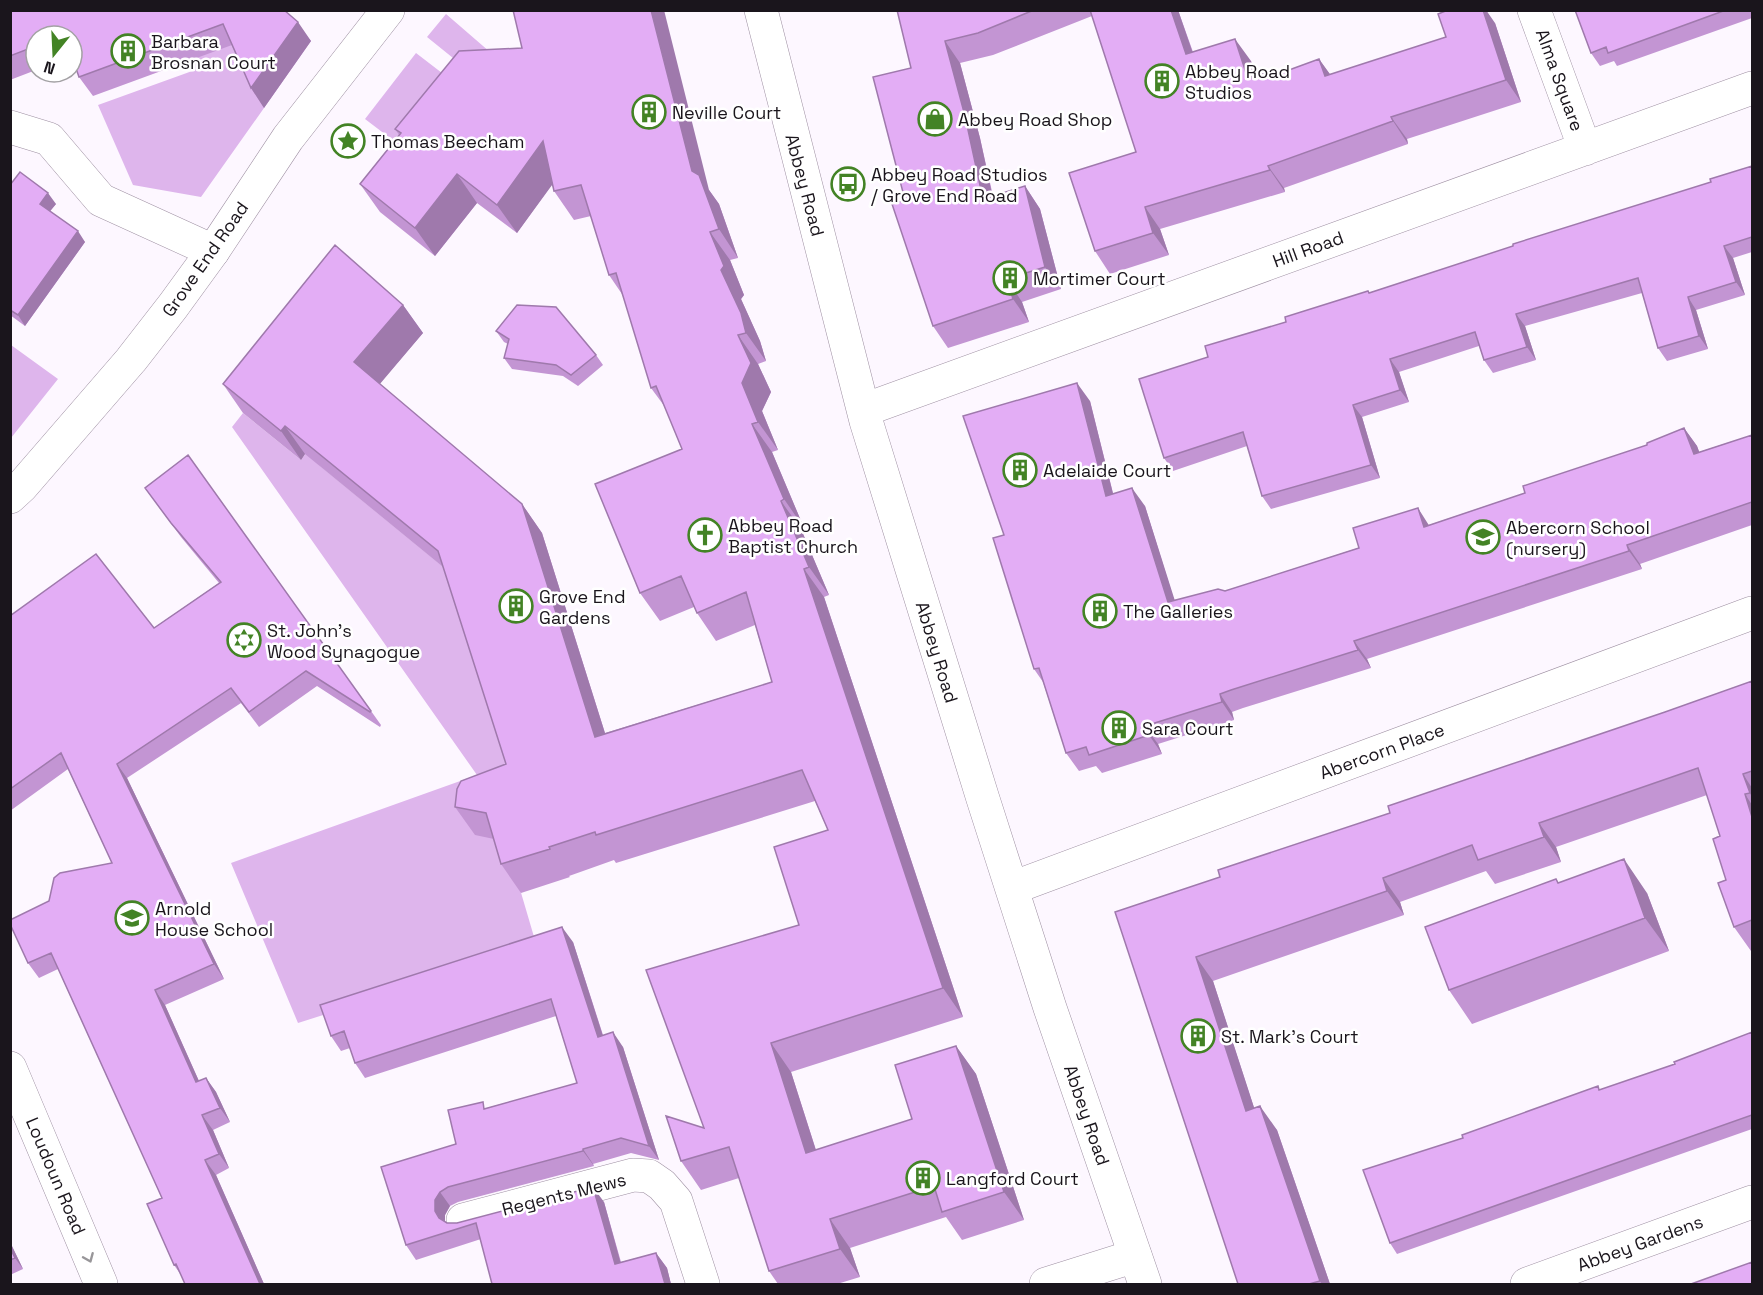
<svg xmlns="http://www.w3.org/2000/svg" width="1763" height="1295" font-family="'Space Grotesk',sans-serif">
<rect width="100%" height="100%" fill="#fdf7ff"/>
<!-- green -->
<path fill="#deb5ec" d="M223,10L264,108L201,197L133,185L98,105L195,70L175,11Z
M446,14L505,65L479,79L427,37Z
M416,53L468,93L415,157L365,119Z
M11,345L58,379L11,438Z
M243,413L301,460L308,450L320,466L458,579L526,792L504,835L537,947L298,1023L231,863L477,775L232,427Z"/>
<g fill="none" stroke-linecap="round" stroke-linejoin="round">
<defs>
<path id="street" d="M1534,10L1585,149
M10,127L49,139L101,200L213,251
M864,410L1752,88
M463,1220L633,1175L649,1176L662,1185L676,1201L703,1284
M1046,1284L1135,1256
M1527,1284L1752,1202"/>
<path id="secondary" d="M761,10L866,421L983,799L1050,1008L1145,1284
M10,497L22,486L131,360L173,306L213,251L288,138L388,10
M1012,888L1752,613
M10,1068L101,1284"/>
</defs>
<!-- street casing -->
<use href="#street" stroke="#9f91a3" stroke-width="34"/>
<!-- secondary casing -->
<use href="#secondary" stroke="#9f91a3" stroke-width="34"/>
<!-- street -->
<use href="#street" stroke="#fff" stroke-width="33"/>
<!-- secondary -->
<use href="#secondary" stroke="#fff" stroke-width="33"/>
</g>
<!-- wall -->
<path fill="#c395d3" d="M10,10H284L311,41L264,108L251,88L232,45L93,96L79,77L72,36H36V70L10,80Z
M897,10H1178L1193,52L1251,61L1256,76L1276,69L1279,74L1319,59L1330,75L1495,23L1521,102L1407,139L1408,144L1284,188L1285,192L1160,229L1169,255L1110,274L1095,251L1136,152L1092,16L993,55L960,63L980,138L993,196L1025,186L1040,209L1061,289L1022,302L1029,322L948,348L933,326L905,200L911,68Z
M1575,10H1752V18L1617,66L1614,61L1600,66L1591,53Z
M395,129L709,190L719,204L738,258L730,260L744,295L741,299L760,341L766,361L758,364L771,392L762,411L778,450L772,452L804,528L801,529L829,595L824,597L963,1017L791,1072L816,1150L912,1119L956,1046L976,1074L1024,1220L962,1240L946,1217L850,1248L860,1277L837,1284H778L769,1271L739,1178L701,1190L681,1161L704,1128L799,925L828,830L815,801L616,863L614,860L569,876L570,877L521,893L501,864L494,839L475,835L455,807L506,764L443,567L305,454L301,460L243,413L223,384L403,305L423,333L379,384L522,504L542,533L605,733L772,682L755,625L716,641L697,613L694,607L660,621L640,593L682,449L665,407L651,388L624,297L609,275L591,216L574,220L554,191L552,184L517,233L477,203L435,256L380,212L360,184L399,135Z
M1752,166V252L1733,258L1745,295L1696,310L1708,349L1667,361L1658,348L1642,293L1525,326L1536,360L1493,373L1484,360L1479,346L1399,372L1409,402L1362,417L1380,478L1271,509L1262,496L1247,446L1173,471L1164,458L1208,357L1286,322L1368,291L1369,293L1513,246L1711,182Z
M10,185L56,204L50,211L85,242L25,326L10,315Z
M496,331L596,355L603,365L578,386L563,376L512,369L504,358L508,344L504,342Z
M1090,401L1113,493L1145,506L1174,600L1225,591L1429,525L1525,493L1647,445L1684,428L1697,446L1699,452L1752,435V525L1640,564L1642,569L1367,659L1371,668L1243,708L1232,712L1234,720L1158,744L1162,754L1102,773L1096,766L1079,771L1066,753L1043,682L1034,669L1004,535Z
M188,455L381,725L380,727L317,686L259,727L241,703L127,778L224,979L165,1005L199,1081L206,1078L216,1092L230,1122L213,1130L229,1168L216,1175L264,1284H185L181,1275L174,1265L162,1198L58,969L39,978L28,963L49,901L112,863L68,769L10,811V616L154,628L219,583L181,537L145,488Z
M1752,681V950L1751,951L1734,927L1720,836L1707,795L1556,847L1561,862L1495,884L1486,871L1400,902L1404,915L1213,981L1254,1108L1277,1130L1330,1284H1238L1115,912L1220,877L1665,712Z
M1556,879L1559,883L1647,893L1669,951L1472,1024L1449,990Z
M573,942L603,1035L623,1047L659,1160L631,1153L593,1164L594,1166L458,1202L450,1206L445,1215V1222L447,1223H457L604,1202L621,1262L656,1253L667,1268L671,1284H492L481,1239L416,1260L406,1245L456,1144L487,1108L577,1083L556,1016L365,1078L355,1063L350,1048L341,1051L331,1036Z
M1752,1032V1129L1397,1254L1390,1243L1463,1138L1675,1064Z
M10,1242L23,1269L10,1275Z"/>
<!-- shaded-wall -->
<path fill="#9f79ac" d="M651,10H664L709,190L719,204L738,258L719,229L692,171Z
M1171,10H1178L1201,77L1186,54Z
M1483,10H1486L1495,23L1521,102L1506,80Z
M298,22L311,41L264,108L251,88Z
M1235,39L1251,61L1263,101L1248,79Z
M945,41L960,63L980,138L998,222L983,199Z
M1319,59L1335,81L1325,76Z
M1391,117L1407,139L1408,144L1393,121Z
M543,141L563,170L517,233L497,205Z
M1268,166L1284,188L1285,192L1270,170Z
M457,174L477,203L435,256L415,228Z
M1025,186L1040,209L1061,289L1045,267Z
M48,193L56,204L47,215L40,204Z
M1145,207L1160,229L1169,255L1153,233Z
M78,231L85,242L25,326L18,315Z
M710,232L730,260L744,295L741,299L760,341L766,361L746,333L721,270Z
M1724,246L1733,258L1745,295L1736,282Z
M1007,279L1022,302L1029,322L1013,299Z
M1688,297L1696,310L1708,349L1699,336Z
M403,305L423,333L374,391L354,362Z
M1516,314L1525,326L1536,360L1527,347Z
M738,335L758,364L771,392L762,411L778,450L758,422L742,383Z
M1390,359L1399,372L1409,402L1400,390Z
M1077,383L1090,401L1118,514L1106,496Z
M1353,405L1362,417L1380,478L1371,465Z
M752,424L772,452L804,528L784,499Z
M285,426L305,454L301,460L281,431Z
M1684,428L1697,446L1707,472L1694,454Z
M1132,488L1145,506L1181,620L1168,602Z
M781,501L801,529L829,595L809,567Z
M522,504L542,533L615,765L595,737Z
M1418,508L1430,527H1424Z
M1627,545L1640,564L1642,569L1629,551Z
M804,569L824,597L963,1017L943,988Z
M1354,641L1367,659L1371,668L1358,650Z
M1220,694L1232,712L1234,720L1222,702Z
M1145,726L1158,744L1162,754L1149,735Z
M117,764L127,778L224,979L214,964Z
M1743,774L1752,788V797L1750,793Z
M1745,794L1752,805V817Z
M1539,823L1556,847L1561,862L1544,837Z
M1624,859L1647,893L1669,951L1645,918Z
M1383,878L1400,902L1404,915L1387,891Z
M562,927L573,942L608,1052L598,1037Z
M1196,957L1213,981L1263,1135L1246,1111Z
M155,990L165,1005L206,1097L196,1082Z
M613,1032L623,1047L659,1160L649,1146Z
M771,1043L791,1072L826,1182L806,1153Z
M956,1046L976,1074L1024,1220L1004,1192Z
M206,1078L216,1092L230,1122L220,1108Z
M1260,1106L1277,1130L1330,1284H1322L1320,1281Z
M202,1115L213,1130L229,1168L219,1154Z
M583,1149L593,1164L594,1166L583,1151Z
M205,1160L216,1175L264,1284H260Z
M593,1187L604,1202L625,1279L615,1264Z
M440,1192L450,1206L445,1215V1225L449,1233L435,1211V1200Z
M830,1219L850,1248L860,1277L840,1249Z
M10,1242L23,1269L15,1258L10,1248Z
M656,1253L667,1268L671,1284H665Z"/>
<!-- building -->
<path fill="#e3adf5" stroke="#9f79ac" stroke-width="1.5" d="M10,10H284L298,22L251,88L223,24L79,77L72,57V36H36V46L10,56Z
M513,10H651L692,171L699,175L719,229L710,232L724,266L721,270L741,313L746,333L738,335L751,363L742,383L758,422L752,424L784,499L781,501L809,567L804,569L943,988L771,1043L806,1153L912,1119L895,1065L956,1046L1004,1192L942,1212L934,1186L830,1219L840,1249L769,1271L729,1147L681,1161L666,1116L704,1128L646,970L799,925L774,847L828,830L802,770L596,835L595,832L549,847L550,849L501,864L486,813L455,807L457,789L461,781L506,764L438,551L285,426L281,431L223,384L335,245L403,305L354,362L522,504L595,737L772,682L746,592L697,613L681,576L640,593L595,484L682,449L656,386L651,388L616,273L609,275L581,185L554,191L543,141L497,205L457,174L415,228L360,184L401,133L395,129L459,51L522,48Z
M897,10H1034L978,33L945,41L965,116L983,199L1025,186L1045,267L1007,279L1013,299L933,326L892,204L905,200L873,77L911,68Z
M1090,10H1171L1186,54L1235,39L1248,79L1276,69L1278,74L1319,59L1325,76L1446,37L1438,14L1448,10H1483L1506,80L1391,117L1393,121L1268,166L1270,170L1145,207L1153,233L1095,251L1069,173L1136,152Z
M1575,10H1726L1608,53L1606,47L1591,53Z
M1752,166V237L1724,246L1736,282L1688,297L1699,336L1658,348L1638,278L1516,314L1527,347L1484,360L1475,332L1390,359L1400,390L1353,405L1371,465L1262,496L1243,432L1164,458L1139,379L1208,357L1205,346L1286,322L1285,317L1368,291L1369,293L1513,246V244L1711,182L1710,179Z
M20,172L48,193L40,204L78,231L18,315L10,310V185Z
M517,305L556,307L596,355L571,375L556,365L504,358L509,339L496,331Z
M1077,383L1106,496L1132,488L1168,602L1218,589L1225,591L1359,548L1353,528L1418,508L1424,527L1525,493L1523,486L1647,445V443L1684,428L1694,454L1752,435V502L1627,545L1629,551L1354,641L1358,650L1231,690L1220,694L1222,702L1145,726L1149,735L1089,755L1086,747L1066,753L1039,668L1034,669L993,538L1004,535L963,416Z
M188,455L371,711L370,712L306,671L249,712L231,688L117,764L214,964L155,990L196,1082L206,1078L220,1108L202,1115L219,1154L205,1160L260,1284H185L176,1264L174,1265L147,1204L162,1198L51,953L28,963L10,924V920L49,901L54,878L60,873L112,863L61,753L10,789V616L96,554L154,628L221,582L171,523L145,488Z
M1752,681V771L1743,774L1750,793L1745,794L1752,817V920L1734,927L1718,883L1726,880L1713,839L1720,836L1698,768L1539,823L1544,837L1478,860L1472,845L1383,878L1387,891L1196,957L1246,1111L1260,1106L1320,1281L1309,1284H1238L1115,912L1220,877L1218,870L1390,813L1388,806L1665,712Z
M1624,859L1645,918L1449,990L1425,927L1556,879L1558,883Z
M562,927L598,1037L613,1032L649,1146L621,1138L583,1149V1151L448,1187L440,1192L435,1200V1211L439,1218L447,1223H457L593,1187L615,1264L656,1253L665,1284H492L476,1223L406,1245L381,1167L456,1144L448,1110L483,1102L484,1109L577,1083L551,999L355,1063L344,1031L331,1036L320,1005Z
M1752,1032V1115L1390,1243L1363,1170L1463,1138L1462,1135L1598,1086L1599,1090L1675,1064L1674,1062Z
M10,1248L15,1258L10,1260Z
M1752,1262V1284H1691Z"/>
<!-- one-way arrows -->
<defs><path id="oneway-chevron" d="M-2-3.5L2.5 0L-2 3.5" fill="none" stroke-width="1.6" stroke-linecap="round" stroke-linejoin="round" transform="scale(1.5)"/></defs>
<use stroke="#989699" href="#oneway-chevron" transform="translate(89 1258) rotate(67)"/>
<!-- icons -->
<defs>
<symbol id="building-ring" viewBox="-11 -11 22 22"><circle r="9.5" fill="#fff" stroke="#438325" stroke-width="1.5"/><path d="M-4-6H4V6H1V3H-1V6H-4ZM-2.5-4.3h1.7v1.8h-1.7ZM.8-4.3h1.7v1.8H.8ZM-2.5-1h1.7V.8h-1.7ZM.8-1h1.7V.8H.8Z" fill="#438325"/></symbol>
<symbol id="shop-ring" viewBox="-11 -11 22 22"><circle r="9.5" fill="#fff" stroke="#438325" stroke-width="1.5"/><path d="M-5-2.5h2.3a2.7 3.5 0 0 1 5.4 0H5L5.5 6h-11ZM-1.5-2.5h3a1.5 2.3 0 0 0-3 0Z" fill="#438325"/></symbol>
<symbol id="sight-ring" viewBox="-11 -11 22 22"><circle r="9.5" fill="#fff" stroke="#438325" stroke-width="1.5"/><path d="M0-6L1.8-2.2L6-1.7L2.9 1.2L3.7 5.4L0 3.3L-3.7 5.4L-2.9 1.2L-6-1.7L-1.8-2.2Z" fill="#438325"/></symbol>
<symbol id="bus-ring" viewBox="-11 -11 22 22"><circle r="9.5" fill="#fff" stroke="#438325" stroke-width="1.5"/><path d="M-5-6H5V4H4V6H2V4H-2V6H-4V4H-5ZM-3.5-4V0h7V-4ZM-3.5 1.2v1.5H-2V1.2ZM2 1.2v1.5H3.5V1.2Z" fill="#438325"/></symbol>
<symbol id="church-ring" viewBox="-11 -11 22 22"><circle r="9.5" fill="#fff" stroke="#438325" stroke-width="1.5"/><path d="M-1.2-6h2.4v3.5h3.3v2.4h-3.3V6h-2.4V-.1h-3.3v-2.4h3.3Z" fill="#438325"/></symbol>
<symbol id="school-ring" viewBox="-11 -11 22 22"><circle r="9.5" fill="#fff" stroke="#438325" stroke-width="1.5"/><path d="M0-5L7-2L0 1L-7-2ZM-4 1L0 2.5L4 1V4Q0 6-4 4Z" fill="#438325"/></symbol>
<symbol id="synagogue-ring" viewBox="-11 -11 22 22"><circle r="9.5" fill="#fff" stroke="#438325" stroke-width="1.5"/><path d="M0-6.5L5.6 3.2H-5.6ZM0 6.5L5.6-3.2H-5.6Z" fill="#438325"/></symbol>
</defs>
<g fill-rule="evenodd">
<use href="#building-ring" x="109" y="32" width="38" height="38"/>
<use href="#building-ring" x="1143" y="62" width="38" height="38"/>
<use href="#building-ring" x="630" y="93" width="38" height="38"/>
<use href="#shop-ring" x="916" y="100" width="38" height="38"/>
<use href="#sight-ring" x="329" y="122" width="38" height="38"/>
<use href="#bus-ring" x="829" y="165" width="38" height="38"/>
<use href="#building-ring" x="991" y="259" width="38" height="38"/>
<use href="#building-ring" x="1001" y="451" width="38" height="38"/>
<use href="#church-ring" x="686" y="516" width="38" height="38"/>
<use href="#school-ring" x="1464" y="518" width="38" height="38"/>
<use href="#building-ring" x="497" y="587" width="38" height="38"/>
<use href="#building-ring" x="1081" y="592" width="38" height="38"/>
<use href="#synagogue-ring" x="225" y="621" width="38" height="38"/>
<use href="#building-ring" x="1100" y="709" width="38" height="38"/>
<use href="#school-ring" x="113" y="899" width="38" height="38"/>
<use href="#building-ring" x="1179" y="1017" width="38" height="38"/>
<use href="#building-ring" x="904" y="1159" width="38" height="38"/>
</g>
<g text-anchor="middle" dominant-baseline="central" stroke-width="5" stroke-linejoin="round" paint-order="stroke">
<!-- poi labels -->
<g font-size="18" fill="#1a151c" stroke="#fff" text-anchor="start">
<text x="151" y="41">Barbara<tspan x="151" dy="21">Brosnan Court</tspan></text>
<text x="1185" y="71">Abbey Road<tspan x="1185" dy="21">Studios</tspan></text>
<text x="672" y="112">Neville Court</text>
<text x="958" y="119">Abbey Road Shop</text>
<text x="371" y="141">Thomas Beecham</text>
<text x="871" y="174">Abbey Road Studios<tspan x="871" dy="21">/ Grove End Road</tspan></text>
<text x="1033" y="278">Mortimer Court</text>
<text x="1043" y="470">Adelaide Court</text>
<text x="728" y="525">Abbey Road<tspan x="728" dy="21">Baptist Church</tspan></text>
<text x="1506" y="527">Abercorn School<tspan x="1506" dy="21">(nursery)</tspan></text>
<text x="539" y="596">Grove End<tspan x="539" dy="21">Gardens</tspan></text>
<text x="1123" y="611">The Galleries</text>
<text x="267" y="630">St. John's<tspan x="267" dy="21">Wood Synagogue</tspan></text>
<text x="1142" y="728">Sara Court</text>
<text x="155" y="908">Arnold<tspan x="155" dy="21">House School</tspan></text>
<text x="1221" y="1036">St. Mark's Court</text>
<text x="946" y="1178">Langford Court</text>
</g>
<!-- street labels -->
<g font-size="18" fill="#1a151c" stroke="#fff">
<text transform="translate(1560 80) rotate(70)">Alma Square</text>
<text transform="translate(805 185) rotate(75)">Abbey Road</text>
<text transform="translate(1308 249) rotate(-20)">Hill Road</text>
<text transform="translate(205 259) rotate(-55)">Grove End Road</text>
<text transform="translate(937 652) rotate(73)">Abbey Road</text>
<text transform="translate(1382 751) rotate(-20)">Abercorn Place</text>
<text transform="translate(1087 1115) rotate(71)">Abbey Road</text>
<text transform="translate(56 1176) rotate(67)">Loudoun Road</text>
<text transform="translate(564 1194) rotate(-14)">Regents Mews</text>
<text transform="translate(1640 1243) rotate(-20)">Abbey Gardens</text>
</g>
</g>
<!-- border -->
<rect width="1763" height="1295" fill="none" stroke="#1a151c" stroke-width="24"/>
<!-- north arrow -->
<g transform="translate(54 54) rotate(198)"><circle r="28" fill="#ffffff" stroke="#a3a1a4" stroke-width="1.5"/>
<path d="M0-4.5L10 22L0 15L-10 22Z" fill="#438325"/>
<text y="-9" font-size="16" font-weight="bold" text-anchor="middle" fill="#1a151c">N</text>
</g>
</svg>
